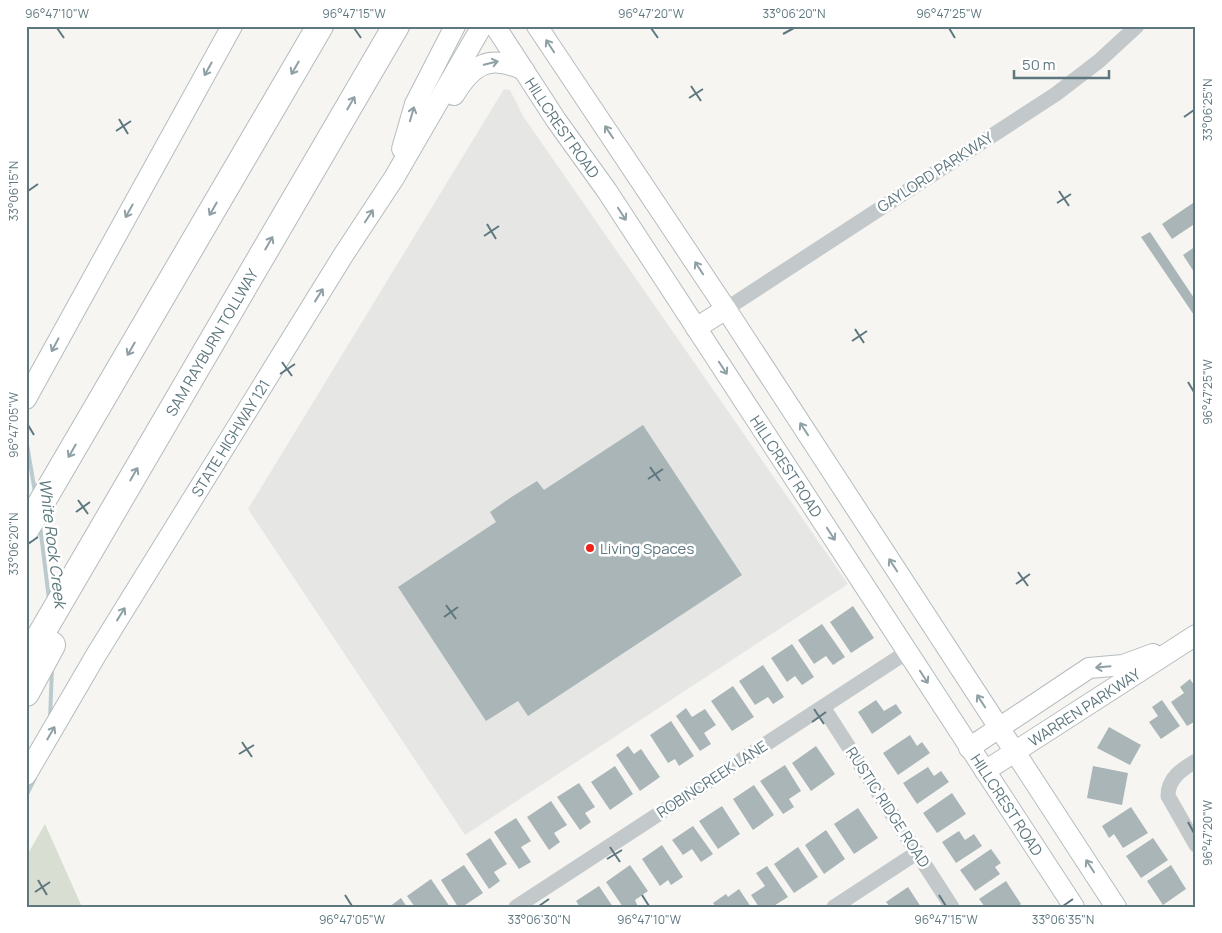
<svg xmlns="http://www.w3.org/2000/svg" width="1222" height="933" font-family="Manrope,sans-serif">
<rect width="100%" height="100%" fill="#f6f5f2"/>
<!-- built -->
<path fill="#e6e7e5" d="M504,89L510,90L523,116L848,584L465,835L248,509Z"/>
<!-- green -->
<path fill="#d9ded2" d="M45,824L82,907H26V857Z"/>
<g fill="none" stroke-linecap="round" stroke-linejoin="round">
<!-- stream -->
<path stroke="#bbcacc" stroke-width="4" d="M26,439L35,492
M40,526L49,599
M50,719L52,668
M26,796L35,778"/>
</g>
<!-- building -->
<path fill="#a9b5b7" d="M1196,201V223L1172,239L1162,224Z
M1150,232L1196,301V318L1141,237Z
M1196,246V275L1183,255Z
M643,425L742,575L528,716L518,701L486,721L398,587L496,522L490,512L513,496L537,481L544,490Z
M853,606L874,638L851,653L830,622Z
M822,624L845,657L833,665L826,656L814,664L798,640Z
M792,644L814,677L802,685L795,676L787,682L771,658Z
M763,665L784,697L773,704L768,697L755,705L739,681Z
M1190,679L1196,688V721L1187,726L1171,702L1184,693L1180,687Z
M733,686L754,717L732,731L711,701Z
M876,700L884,711L896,704L902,713L872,734L858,712Z
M1162,700L1180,726L1161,739L1149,722L1158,716L1152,707Z
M686,708L692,717L705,709L716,725L704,733L711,744L700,751L676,716Z
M671,721L694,756L679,766L675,759L668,763L650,735Z
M1109,727L1141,745L1130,765L1097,748Z
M910,735L917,746L922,742L930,753L898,775L883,753Z
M628,746L634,754L641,749L660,777L640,791L616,755Z
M816,746L835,774L811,791L792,763Z
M785,765L801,791L789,799L794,807L783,814L760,781Z
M615,766L633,794L610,810L591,782Z
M1093,766L1128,773L1122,805L1087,798Z
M928,767L934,776L941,771L949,782L917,804L903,783Z
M579,783L595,807L585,813L591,822L580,830L557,797Z
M754,785L774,815L753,830L733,799Z
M952,793L966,814L937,833L923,813Z
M551,801L567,825L554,833L560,842L549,850L527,817Z
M722,806L740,834L718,849L699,821Z
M1131,807L1148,833L1123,848L1114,834L1109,838L1102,826Z
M858,808L878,838L854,854L834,824Z
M516,818L531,841L521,847L531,862L519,869L494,832Z
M693,826L713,854L701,862L692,849L683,855L672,840Z
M826,830L845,859L824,874L805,845Z
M959,831L965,840L974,834L982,846L956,863L942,842Z
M490,838L507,864L494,872L500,881L489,889L466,854Z
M1153,838L1168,860L1141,878L1126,856Z
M662,845L683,877L671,885L668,880L660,886L642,859Z
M798,847L818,877L794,893L774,864Z
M991,849L1001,863L995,867L1000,874L975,891L960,870Z
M464,865L483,893L462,907H458L441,880Z
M630,865L648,891L635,900L638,907H623L606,882Z
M1171,865L1186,889L1163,905L1147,881Z
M767,866L788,897L772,907H759L751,895L765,886L756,873Z
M431,879L450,907H415L407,896Z
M1006,881L1021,904L1017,907H985L979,899Z
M599,886L613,907H580L576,901Z
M908,887L921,907H890L886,902Z
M739,889L751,907H716L713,903L726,894L728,897Z
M401,898L407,907H389Z"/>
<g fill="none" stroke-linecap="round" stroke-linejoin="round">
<defs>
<g id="secondary">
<path id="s1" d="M495,26L556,120L607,191L1074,907"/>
<path d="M537,26L726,309L1116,907"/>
<path d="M454,95C473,64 489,54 524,70"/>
<path d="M402,149L415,104L455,26"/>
<path d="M696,328L726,309"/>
<path d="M26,399L232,26"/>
<path d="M969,748L1089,668L1123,665L1153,654"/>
<path id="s2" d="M985,771L1196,635"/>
<path id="s3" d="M26,775L96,655L344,254L394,178L482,26"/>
</g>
<g id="highway">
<path d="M26,529L320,26"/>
<path id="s4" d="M26,660L396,26"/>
<path d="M26,693L52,645"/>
</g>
</defs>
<!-- secondary casing -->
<use href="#secondary" stroke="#b5bcbf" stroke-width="22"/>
<!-- highway casing -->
<use href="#highway" stroke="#b5babc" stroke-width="28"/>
<!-- street -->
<path stroke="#c3c8ca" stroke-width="15" d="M726,309L1056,94L1099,61L1137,26
M823,707L952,907
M1196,761C1182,769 1168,778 1168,796L1196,845
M516,907L907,652
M834,907L918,852"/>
<!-- secondary -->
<use href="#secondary" stroke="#fff" stroke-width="20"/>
<!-- highway -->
<use href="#highway" stroke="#fff" stroke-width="26"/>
</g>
<!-- one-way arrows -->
<defs><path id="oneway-shaft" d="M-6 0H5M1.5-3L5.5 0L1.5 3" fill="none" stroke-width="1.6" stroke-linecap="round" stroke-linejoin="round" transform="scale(1.25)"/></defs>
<g stroke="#8ea0a5">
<use href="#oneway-shaft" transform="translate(550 46) rotate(-123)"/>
<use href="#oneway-shaft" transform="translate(491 63) rotate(-14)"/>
<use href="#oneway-shaft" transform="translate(295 68) rotate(120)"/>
<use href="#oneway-shaft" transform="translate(208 69) rotate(119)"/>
<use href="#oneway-shaft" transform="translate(351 103) rotate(-60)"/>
<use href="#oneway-shaft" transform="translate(412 114) rotate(-74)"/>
<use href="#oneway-shaft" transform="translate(609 132) rotate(-124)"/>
<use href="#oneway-shaft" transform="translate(213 209) rotate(120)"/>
<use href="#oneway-shaft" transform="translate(129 211) rotate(119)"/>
<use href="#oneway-shaft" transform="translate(622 214) rotate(57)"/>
<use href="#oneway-shaft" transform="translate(369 216) rotate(-57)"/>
<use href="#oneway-shaft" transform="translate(269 243) rotate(-60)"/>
<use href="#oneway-shaft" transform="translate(699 268) rotate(-123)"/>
<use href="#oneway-shaft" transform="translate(319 295) rotate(-58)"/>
<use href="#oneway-shaft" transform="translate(55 345) rotate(118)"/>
<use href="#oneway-shaft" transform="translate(131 349) rotate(120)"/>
<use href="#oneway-shaft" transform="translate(723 368) rotate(57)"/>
<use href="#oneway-shaft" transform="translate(804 429) rotate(-123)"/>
<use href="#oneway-shaft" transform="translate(72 451) rotate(120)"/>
<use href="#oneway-shaft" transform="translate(134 474) rotate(-60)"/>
<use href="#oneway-shaft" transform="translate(831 534) rotate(57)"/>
<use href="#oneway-shaft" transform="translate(893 565) rotate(-123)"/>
<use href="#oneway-shaft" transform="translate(121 614) rotate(-58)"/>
<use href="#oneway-shaft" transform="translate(1103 667) rotate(175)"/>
<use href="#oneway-shaft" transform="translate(924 677) rotate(57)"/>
<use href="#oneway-shaft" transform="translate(981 701) rotate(-123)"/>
<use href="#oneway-shaft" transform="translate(51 733) rotate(-60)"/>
<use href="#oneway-shaft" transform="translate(1090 866) rotate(-123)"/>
</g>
<!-- ticks -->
<path fill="none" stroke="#5e777f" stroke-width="2" d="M57,28L64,38M354,28L361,38M651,28L658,38M949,28L955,38M783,34L794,28M691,86L701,101M689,98L703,89M1184,117L1194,110M119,119L128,134M116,131L131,121M28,191L38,184M1059,191L1069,206M1057,203L1071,194M487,224L496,239M484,236L499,226M855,329L864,343M852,341L867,331M282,362L292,376M280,374L295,364M1188,382L1194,392M28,425L34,435M650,467L660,481M648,479L663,469M78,500L88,514M76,512L90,502M28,544L38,537M1018,572L1028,586M1016,584L1030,574M446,605L456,619M444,617L458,607M814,709L824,724M812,722L826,712M242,742L252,757M239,754L254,745M1188,822L1194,833M610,847L620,862M607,859L622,850M38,880L47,895M35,892L50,882M345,895L352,906M642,895L649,906M939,895L946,906M539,906L549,899M1063,906L1073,899"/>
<!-- markers -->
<circle fill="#ef2218" stroke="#fff" stroke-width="2" cx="590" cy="548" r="5"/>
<g text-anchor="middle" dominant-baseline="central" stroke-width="5" stroke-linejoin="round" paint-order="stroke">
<!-- street labels -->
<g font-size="15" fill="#5e777f" stroke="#fff">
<text stroke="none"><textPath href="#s1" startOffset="122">HILLCREST ROAD</textPath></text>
<text transform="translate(935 172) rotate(-33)">GAYLORD PARKWAY</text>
<text stroke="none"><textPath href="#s4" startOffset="368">SAM RAYBURN TOLLWAY</textPath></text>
<text stroke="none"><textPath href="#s3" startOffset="394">STATE HIGHWAY 121</textPath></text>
<text stroke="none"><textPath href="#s1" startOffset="528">HILLCREST ROAD</textPath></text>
<text stroke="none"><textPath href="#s2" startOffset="118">WARREN PARKWAY</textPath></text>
<text transform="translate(712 779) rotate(-33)">ROBINCREEK LANE</text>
<text stroke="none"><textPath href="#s1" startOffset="932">HILLCREST ROAD</textPath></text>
<text transform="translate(888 807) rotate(57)">RUSTIC RIDGE ROAD</text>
</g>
<!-- poi labels -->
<g font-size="15" fill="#5e777f" stroke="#fff" text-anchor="start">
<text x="600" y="548">Living Spaces</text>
</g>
<!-- water labels -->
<g font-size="16" font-style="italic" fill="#59787b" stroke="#fff">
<text transform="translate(53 543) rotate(83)">White Rock Creek</text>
</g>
</g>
<!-- border -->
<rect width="1222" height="933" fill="none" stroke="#ffffff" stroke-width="55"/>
<!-- scale -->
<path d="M1014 70v8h95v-8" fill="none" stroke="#5e777f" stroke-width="2.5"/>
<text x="1022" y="70" font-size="15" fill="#5e777f" stroke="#ffffff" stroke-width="4" paint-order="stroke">50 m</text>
<rect x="28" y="28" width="1166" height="878" fill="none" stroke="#5e777f" stroke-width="2"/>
<g font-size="12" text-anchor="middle" fill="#5e777f">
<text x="57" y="18">96°47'10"W</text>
<text x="354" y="18">96°47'15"W</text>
<text x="651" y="18">96°47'20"W</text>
<text x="794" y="18">33°06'20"N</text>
<text x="949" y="18">96°47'25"W</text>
<text transform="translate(1208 110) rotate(-90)" y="4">33°06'25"N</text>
<text transform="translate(14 191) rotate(-90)" y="4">33°06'15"N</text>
<text transform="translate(1208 392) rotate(-90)" y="4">96°47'25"W</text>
<text transform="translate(14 425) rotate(-90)" y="4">96°47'05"W</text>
<text transform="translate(14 544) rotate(-90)" y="4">33°06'20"N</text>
<text transform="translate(1208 833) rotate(-90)" y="4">96°47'20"W</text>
<text x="352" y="924">96°47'05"W</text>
<text x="539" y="924">33°06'30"N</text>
<text x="649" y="924">96°47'10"W</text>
<text x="946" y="924">96°47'15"W</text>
<text x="1063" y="924">33°06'35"N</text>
</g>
</svg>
